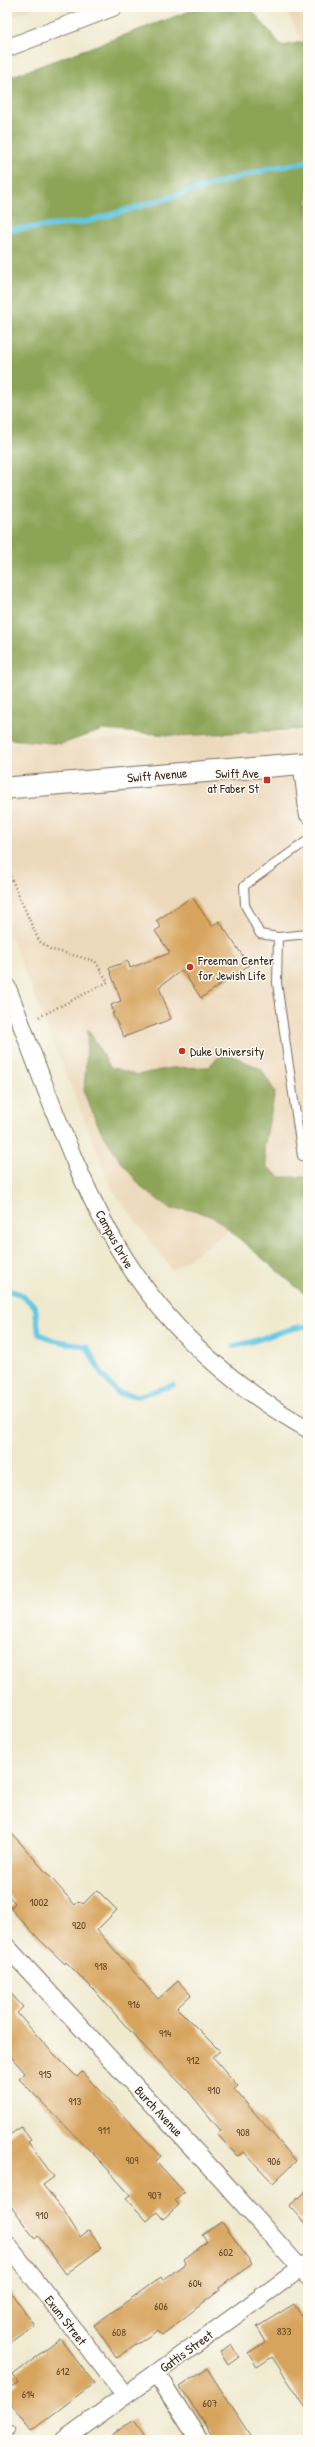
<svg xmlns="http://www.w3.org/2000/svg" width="315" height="2447" font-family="'Patrick Hand',sans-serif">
<rect width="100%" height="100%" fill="#fdfcf7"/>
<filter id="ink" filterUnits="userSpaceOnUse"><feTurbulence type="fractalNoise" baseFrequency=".025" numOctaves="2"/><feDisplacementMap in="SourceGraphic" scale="8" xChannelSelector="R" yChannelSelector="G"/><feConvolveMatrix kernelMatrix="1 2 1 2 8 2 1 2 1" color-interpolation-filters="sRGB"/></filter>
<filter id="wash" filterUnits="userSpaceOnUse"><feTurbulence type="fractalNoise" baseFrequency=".012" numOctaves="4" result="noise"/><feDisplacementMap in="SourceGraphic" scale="16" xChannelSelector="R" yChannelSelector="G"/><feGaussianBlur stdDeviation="0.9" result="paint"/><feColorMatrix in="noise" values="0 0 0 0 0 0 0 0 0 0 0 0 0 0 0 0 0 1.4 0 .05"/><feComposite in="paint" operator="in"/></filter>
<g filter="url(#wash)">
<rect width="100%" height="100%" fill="#efe9ce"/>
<!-- built -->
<path fill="#ecd8ba" d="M7,7H36L7,18Z
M285,7H308V52Z
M308,732V1175L172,1270L112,1189L7,928V743Z"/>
<!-- forest -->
<path fill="#8ca456" stroke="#64673a" d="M201,7H249L282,46L308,41V729L180,736L103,730L61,744L7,739V667L9,658L7,643V78Z
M88,1029L110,1067L137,1075L170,1068L208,1067L224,1052L261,1069L275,1092L264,1147L267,1167L280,1177H308V1297L215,1218L194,1210L171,1209L143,1189L119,1159L100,1129L84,1093Z"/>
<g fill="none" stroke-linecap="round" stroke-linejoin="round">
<!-- stream -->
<path stroke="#63c7e1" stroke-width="5.5" d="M7,230L86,222L267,169L308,162
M7,1290L20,1294L35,1306L39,1334L53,1340L87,1347L102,1375L118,1393L138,1396L173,1385
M234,1346C260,1342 282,1328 308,1326"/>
</g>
<g id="blocks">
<!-- building -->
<path fill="#d7a45d" d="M192,897L212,926L219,921L249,965L201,998L182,970L159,987L171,1019L124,1037L112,1013H114L111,1005L121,1001L109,968L128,961L130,968L170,953L155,931L161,927L156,921Z
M7,1828L75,1905L79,1901L83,1904L97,1890L117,1910L97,1930L158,1999L178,1981L191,1995L177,2008L220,2051L213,2057L238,2086L234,2089L296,2161L273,2183L244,2152L237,2156L217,2134L221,2131L190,2093L138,2040L95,1991L66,1962L65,1964L41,1941L10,1908L15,1903L7,1894Z
M7,1989L23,2007L17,2013L50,2050L77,2077L82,2072L161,2156L156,2161L184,2192L175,2200L179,2205L163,2219L157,2212L147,2221L126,2198L130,2195L103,2164L19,2079L25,2073L7,2052Z
M21,2127L31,2140L28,2142L54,2177L43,2185L66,2214L80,2237L89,2230L101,2248L66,2274L38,2236L35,2239L7,2201V2137Z
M308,2189V2227L289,2206Z
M222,2222L252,2264L219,2288L220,2290L162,2335L158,2330L117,2358L94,2325L161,2277L163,2280L186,2263L184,2259L207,2242L202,2235Z
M7,2287L34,2325L7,2345Z
M294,2304L308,2326V2411L272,2357L257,2367L248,2353L266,2342L257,2327Z
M60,2339L94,2383L31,2431L7,2398V2390L18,2382L13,2375Z
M231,2344L239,2357L228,2365L220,2352Z
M207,2368L253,2440H215L180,2386Z
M133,2420L147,2440H105Z"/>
</g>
</g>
<g filter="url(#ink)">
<use href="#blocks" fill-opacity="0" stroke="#7a6d5c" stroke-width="1"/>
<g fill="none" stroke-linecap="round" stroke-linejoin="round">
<defs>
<path id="service" d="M308,840L244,886L245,905L260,934L278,937L308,934
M278,937L277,983L302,1156L308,1158
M7,2433L11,2430"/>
<path id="minor" d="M7,48L114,7
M302,763L308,814
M7,987C43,1078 77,1187 131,1268C175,1335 238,1390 308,1429
M7,1947L221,2179L308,2277
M7,2244L125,2395
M156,2373L199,2440
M64,2440L308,2263"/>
<path id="tertiary" d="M7,788L308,763"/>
</defs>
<!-- service casing -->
<use href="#service" stroke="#7a6d5c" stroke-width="10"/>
<!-- minor casing -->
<use href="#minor" stroke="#7a6d5c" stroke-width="19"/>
<!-- tertiary casing -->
<use href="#tertiary" stroke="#7a6d5c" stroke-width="23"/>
<!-- path -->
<path stroke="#7a6d5c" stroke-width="2.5" stroke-dasharray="1 3" stroke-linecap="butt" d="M7,869L39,941L50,949L95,961L108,982L37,1018"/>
<!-- service -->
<use href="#service" stroke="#fff" stroke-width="8"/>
<!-- minor -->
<use href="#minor" stroke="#fff" stroke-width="17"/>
<!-- tertiary -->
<use href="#tertiary" stroke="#fff" stroke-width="21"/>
</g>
</g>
<!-- markers -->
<g fill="#c8321e" stroke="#fdfcf7" stroke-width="1.5">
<rect x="263" y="776" width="8" height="8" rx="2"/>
<circle cx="190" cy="967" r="4"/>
<circle cx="182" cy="1051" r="4"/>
</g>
<g text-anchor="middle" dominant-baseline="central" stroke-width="3" stroke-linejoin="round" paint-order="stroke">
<!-- number labels -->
<g font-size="11" fill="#62482e">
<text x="39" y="1902">1002</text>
<text x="79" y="1925">920</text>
<text x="101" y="1966">918</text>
<text x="134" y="2004">916</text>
<text x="165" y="2033">914</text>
<text x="193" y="2060">912</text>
<text x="45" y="2074">915</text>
<text x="214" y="2090">910</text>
<text x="75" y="2101">913</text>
<text x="104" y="2130">911</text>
<text x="243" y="2132">908</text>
<text x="132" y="2160">909</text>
<text x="274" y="2161">906</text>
<text x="155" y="2195">907</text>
<text x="42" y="2215">910</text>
<text x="226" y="2252">602</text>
<text x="195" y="2283">604</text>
<text x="161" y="2306">606</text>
<text x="284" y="2331">833</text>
<text x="119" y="2332">608</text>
<text x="63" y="2371">612</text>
<text x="28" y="2394">614</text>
<text x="210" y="2403">607</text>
</g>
<!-- poi labels -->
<g font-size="13" fill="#3b2a1e" stroke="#fdfcf7" text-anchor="start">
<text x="259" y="773" text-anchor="end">Swift Ave<tspan x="259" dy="15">at Faber St</tspan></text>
<text x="198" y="960">Freeman Center<tspan x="198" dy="15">for Jewish Life</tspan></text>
<text x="190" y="1051">Duke University</text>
</g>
<!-- street labels -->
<g font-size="13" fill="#3b2a1e" stroke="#fdfcf7">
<text transform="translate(157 775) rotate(-5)">Swift Avenue</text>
<text transform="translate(115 1239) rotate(61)">Campus Drive</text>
<text transform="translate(159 2111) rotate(47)">Burch Avenue</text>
<text transform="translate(66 2320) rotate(52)">Exum Street</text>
<text transform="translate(186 2351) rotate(-36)">Gattis Street</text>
</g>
</g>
<!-- margin -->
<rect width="315" height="2447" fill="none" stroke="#fdfcf7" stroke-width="24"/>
</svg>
